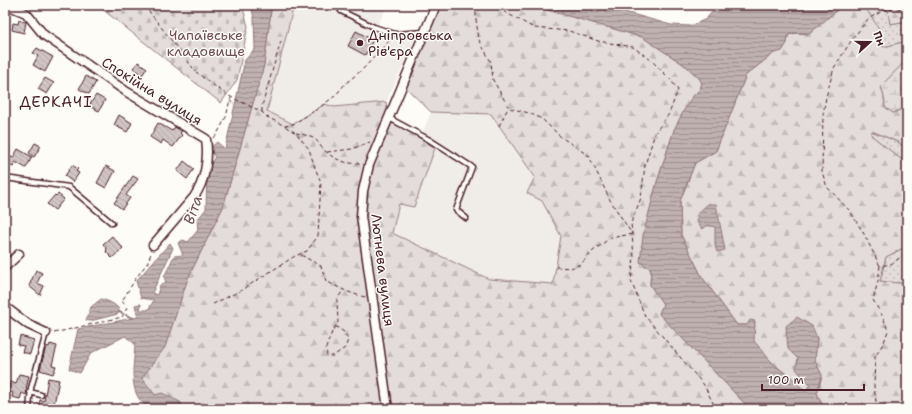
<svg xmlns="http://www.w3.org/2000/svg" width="912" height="414" font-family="'Shantell Sans',sans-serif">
<defs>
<pattern id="grass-dots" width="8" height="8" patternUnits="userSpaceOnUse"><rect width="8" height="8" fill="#e3dcda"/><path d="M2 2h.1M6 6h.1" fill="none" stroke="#c4bcbb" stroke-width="1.8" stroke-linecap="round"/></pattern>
<pattern id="forest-firs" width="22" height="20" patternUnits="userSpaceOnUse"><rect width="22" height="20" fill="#e3dcda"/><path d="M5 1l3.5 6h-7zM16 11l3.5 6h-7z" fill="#c4bcbb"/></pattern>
<pattern id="wetland-marsh" width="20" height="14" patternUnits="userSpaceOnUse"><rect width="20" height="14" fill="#e3dcda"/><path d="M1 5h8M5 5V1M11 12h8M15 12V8" fill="none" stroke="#c4bcbb"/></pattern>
<pattern id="cemetery-stones" width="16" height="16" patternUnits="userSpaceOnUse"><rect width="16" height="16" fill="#e3dcda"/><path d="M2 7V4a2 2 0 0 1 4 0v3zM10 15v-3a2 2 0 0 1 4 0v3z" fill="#c4bcbb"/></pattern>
<pattern id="water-rules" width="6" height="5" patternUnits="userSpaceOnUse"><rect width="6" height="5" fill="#c0b1b1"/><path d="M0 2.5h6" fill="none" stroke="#9e8f90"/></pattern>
<pattern id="building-back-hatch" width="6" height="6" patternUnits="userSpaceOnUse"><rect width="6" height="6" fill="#d0c5c4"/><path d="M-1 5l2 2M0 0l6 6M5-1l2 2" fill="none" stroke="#b4a9a9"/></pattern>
</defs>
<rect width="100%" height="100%" fill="#fdfcf7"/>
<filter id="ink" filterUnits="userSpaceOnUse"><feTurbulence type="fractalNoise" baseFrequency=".025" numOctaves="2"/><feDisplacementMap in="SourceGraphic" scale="8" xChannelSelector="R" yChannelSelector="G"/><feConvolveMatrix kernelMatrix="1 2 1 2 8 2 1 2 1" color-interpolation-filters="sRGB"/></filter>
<g filter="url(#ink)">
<!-- built -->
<path fill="#f0ece8" d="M294,5H387L383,15L374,32L388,37L416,38L386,102L334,107L325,104L293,124L266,111Z
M431,112L491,114L535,177L527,193L542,201L561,236L553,284L489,279L391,233L399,204L414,207L435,148L420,139Z"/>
<!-- grass -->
<path fill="url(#grass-dots)" stroke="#967e82" d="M873,5H880L888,10L890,24L907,21V41L884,47L876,41L866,9Z
M871,131L898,142L907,149V164L871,135Z
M907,246V284L880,281L886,257Z"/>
<!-- forest -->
<path fill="url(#forest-firs)" stroke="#967e82" d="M269,5H294L267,111L293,124L325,104L334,107L386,102L389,118L435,148L414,207L399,204L392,233L489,279L553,284L561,236L542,201L527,193L535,177L491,114L431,112L403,85L436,5H530L642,37L686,66L699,78L702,83L700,89L692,97L674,130L657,182L643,236L651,269L650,285L663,304L659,314L750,409H180V402L155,395L142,378L165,347L188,278L223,207L264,65L271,10Z
M843,5H873L866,9L880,30L876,41L884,47L907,41V60L881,86L884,97L885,107L893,113L902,109L907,111V149L898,142L872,131L871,135L907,164V215L903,213L902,228L907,237V246L886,257L880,281L907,284V355L904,360L907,362V409H824L817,393L822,376L815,361L817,338L798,359L797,369L811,385L805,391C789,375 764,359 753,340C751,335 749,330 747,325H737L702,277L681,235L680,201L695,163L716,151L746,75L774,53L782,51L787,43L788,35L796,33L809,34Z
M880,5H907V21L890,24L888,10Z"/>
<!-- wetland -->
<path fill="url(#wetland-marsh)" stroke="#967e82" d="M907,59V105L902,109L893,113L885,107L884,97L881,86Z"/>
<!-- cemetery -->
<path fill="url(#cemetery-stones)" stroke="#967e82" d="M97,5H242L248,26L237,80L221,103Z"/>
<!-- water -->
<path fill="url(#water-rules)" stroke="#91777b" d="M251,5H269L271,10L264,65L223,207L188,278L165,347L142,378L155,395L162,393L180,402V409C173,409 158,411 152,409C126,398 134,367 135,344L125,336L91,353L80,373L69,369L78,329L138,317L135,305L141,304L140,310H148L154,300L141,298L136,281L170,243L173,248L152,293L157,295L160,285L166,282L164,277L174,256L183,255L178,243L183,240L188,242L198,230L197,220L206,209L207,171L215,157L210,148L217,142L225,149L245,60L255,49L254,18Z
M530,5H600L671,25L691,26L706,19L718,5H843L809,34L796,33L788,35L787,43L782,51L774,53L746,75L716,151L695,163L680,201L681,235L702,277L737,325H747L750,320L755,321L754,341L773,364L793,379L805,391L810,385L796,369L798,359L788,349L786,326L797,317L812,326L817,338L815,361L822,375L817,393L824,409H750L659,314L663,304L650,285L651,269L640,262L643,236L657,182L674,130L684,110L692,97L700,89L702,83L699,78L686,66L642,37Z
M708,204H716L725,250L717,252L715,246V227L708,225L702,229L697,222L699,212Z
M101,299C108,301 114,303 119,309L118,314L90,321L86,320L91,307Z"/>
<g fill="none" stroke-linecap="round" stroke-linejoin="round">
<!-- stream -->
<path stroke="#91777b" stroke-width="2" d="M119,312L122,313
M126,315L133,318"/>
</g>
<!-- building -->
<path fill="url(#building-back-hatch)" stroke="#4a1f2b" d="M19,20L26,22L24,33L12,30L13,23L18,24Z
M356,31L373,40L365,55L348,46Z
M37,48L53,57L45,72L33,65L38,56L33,53Z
M138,62L147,68L142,75L133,68Z
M86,76L96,82L89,94L79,89Z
M45,78L54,83L47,94L38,89Z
M96,95L105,100L99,111L89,106Z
M119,115L132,123L127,132L114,125Z
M158,123L172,131L175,127L182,131L180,133L182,135L173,147L163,140L161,144L150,137Z
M35,143L41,146L34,157L29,153Z
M18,149L32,157L26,168L15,162L13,167L5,163V154L13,158Z
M184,161L194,169L187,179L177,171Z
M72,165L78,169L76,171L79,173L73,182L65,176Z
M106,166L115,171L106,188L97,183Z
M133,176L138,179L126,195L130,198L122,209L114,203Z
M58,194L64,199L55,210L47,204L55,195L56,196Z
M112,236L123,248L112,258L106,252L107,249L103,244Z
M36,270L42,273L37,283L44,286L40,295L29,286Z
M20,336L34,340L30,354L22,352L24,346L18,345Z
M50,344L57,346L52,365L56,366L53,374L40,370L46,346L49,347Z
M19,374L29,376L26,389H27L26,395L22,393L20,399L12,397L13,393L8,391L10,382L16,384Z
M48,378L59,380L53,409H38L40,400L44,401Z"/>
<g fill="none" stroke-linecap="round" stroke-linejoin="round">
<defs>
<path id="service" d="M341,11L374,27L395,34L425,32
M389,118L428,139L472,167L456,210L466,218
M5,178L69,187L112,223
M30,392L41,395
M29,409L31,388L46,333"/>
<path id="minor" d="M7,5L26,13L44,35L127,92L206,139C209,159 205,181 194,197L153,245
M5,267L19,254
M5,307L29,325L46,333
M388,409L361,216L363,191L369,165L436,5"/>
</defs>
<!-- service casing -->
<use href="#service" stroke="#4a1f2b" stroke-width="7"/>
<!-- minor casing -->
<use href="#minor" stroke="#4a1f2b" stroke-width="11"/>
<!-- path -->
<path stroke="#4a1f2b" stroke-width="1" stroke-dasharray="4 3" stroke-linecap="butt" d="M144,5L196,72L227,95L262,112L267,117L285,126L293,124L316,110L335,96L345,84L363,69L391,39
M476,5V20L479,40L491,62L493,80L509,108L529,113L542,119L561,137L589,156L610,200L632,234L610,238L593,251L581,264L571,268L556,267
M484,5L501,10L534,28L569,31L598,41L633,47L651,60L670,79L678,90L669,114L655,133L645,165L641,198L631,223L634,257L631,281L645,316L704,385L716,409
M230,101L235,104
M262,112V106L281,41
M499,126L508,108
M296,133C302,134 311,136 316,140C318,142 320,145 322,148C330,157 345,165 358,163L361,166
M214,138C217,135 224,121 226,117C228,110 228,105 231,98
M327,152L352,149L370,142
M301,255L321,266L326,281C339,288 351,294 365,297
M880,266L864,234L850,211L827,187L822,172L823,115L826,97L834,68L851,41L868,19L884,10L907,8
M213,304L240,291L295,256L307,251L318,236L321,182L315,168L309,149L296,133L286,127
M335,326L344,332L348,340L345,348L333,356H327L326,348L332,332L338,322L337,300L343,290
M54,333L122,317L127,308L122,301L136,278L148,262L151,253
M877,409L874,386L875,357L884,342L888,331L883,317L873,300L878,281L880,266L891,264L907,253"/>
<!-- service -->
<use href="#service" stroke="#fdfcf7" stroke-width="4"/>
<!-- minor -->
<use href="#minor" stroke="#fdfcf7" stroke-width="8"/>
</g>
</g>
<!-- markers -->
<circle fill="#4a1f2b" stroke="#fdfcf7" stroke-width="1.5" cx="360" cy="43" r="4"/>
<g text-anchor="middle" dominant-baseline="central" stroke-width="3" stroke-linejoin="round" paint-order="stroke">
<!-- park labels -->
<g font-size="14" fill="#704e57" stroke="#fdfcf7">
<text x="206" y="35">Чапаївське<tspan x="206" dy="16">кладовище</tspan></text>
</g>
<!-- poi labels -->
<g font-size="14" fill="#4a1f2b" stroke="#fdfcf7" text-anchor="start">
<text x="368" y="35">Дніпровська<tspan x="368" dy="16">Рів'єра</tspan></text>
</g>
<!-- street labels -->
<g font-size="14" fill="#4a1f2b" stroke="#fdfcf7">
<text transform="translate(152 91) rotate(32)">Спокійна вулиця</text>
<text transform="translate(383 270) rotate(83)">Лютнева вулиця</text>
</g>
<!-- neighbourhood labels -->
<g font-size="15" letter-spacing="1" fill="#4a1f2b" stroke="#fdfcf7">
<text x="56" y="102">ДЕРКАЧІ</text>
</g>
<!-- water labels -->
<g font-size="15" font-style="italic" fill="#73525a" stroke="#fdfcf7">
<text transform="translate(193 210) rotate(-71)">Віта</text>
</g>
</g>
<!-- margin -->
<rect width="912" height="414" fill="none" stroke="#fdfcf7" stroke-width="20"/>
<rect x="10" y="10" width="892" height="394" fill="none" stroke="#4a1f2b" stroke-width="1.5" filter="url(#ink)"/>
<!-- north arrow -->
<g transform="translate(870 42) rotate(69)" stroke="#fdfcf7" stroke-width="3" paint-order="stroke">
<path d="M0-3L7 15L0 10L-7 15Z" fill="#4a1f2b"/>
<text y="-6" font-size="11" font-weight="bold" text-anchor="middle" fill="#4a1f2b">Пн</text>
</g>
<!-- scale -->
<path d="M762 384v6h102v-6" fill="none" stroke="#4a1f2b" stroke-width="2"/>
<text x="768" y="384" font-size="12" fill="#4a1f2b" stroke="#fdfcf7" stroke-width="3" paint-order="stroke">100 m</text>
</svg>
